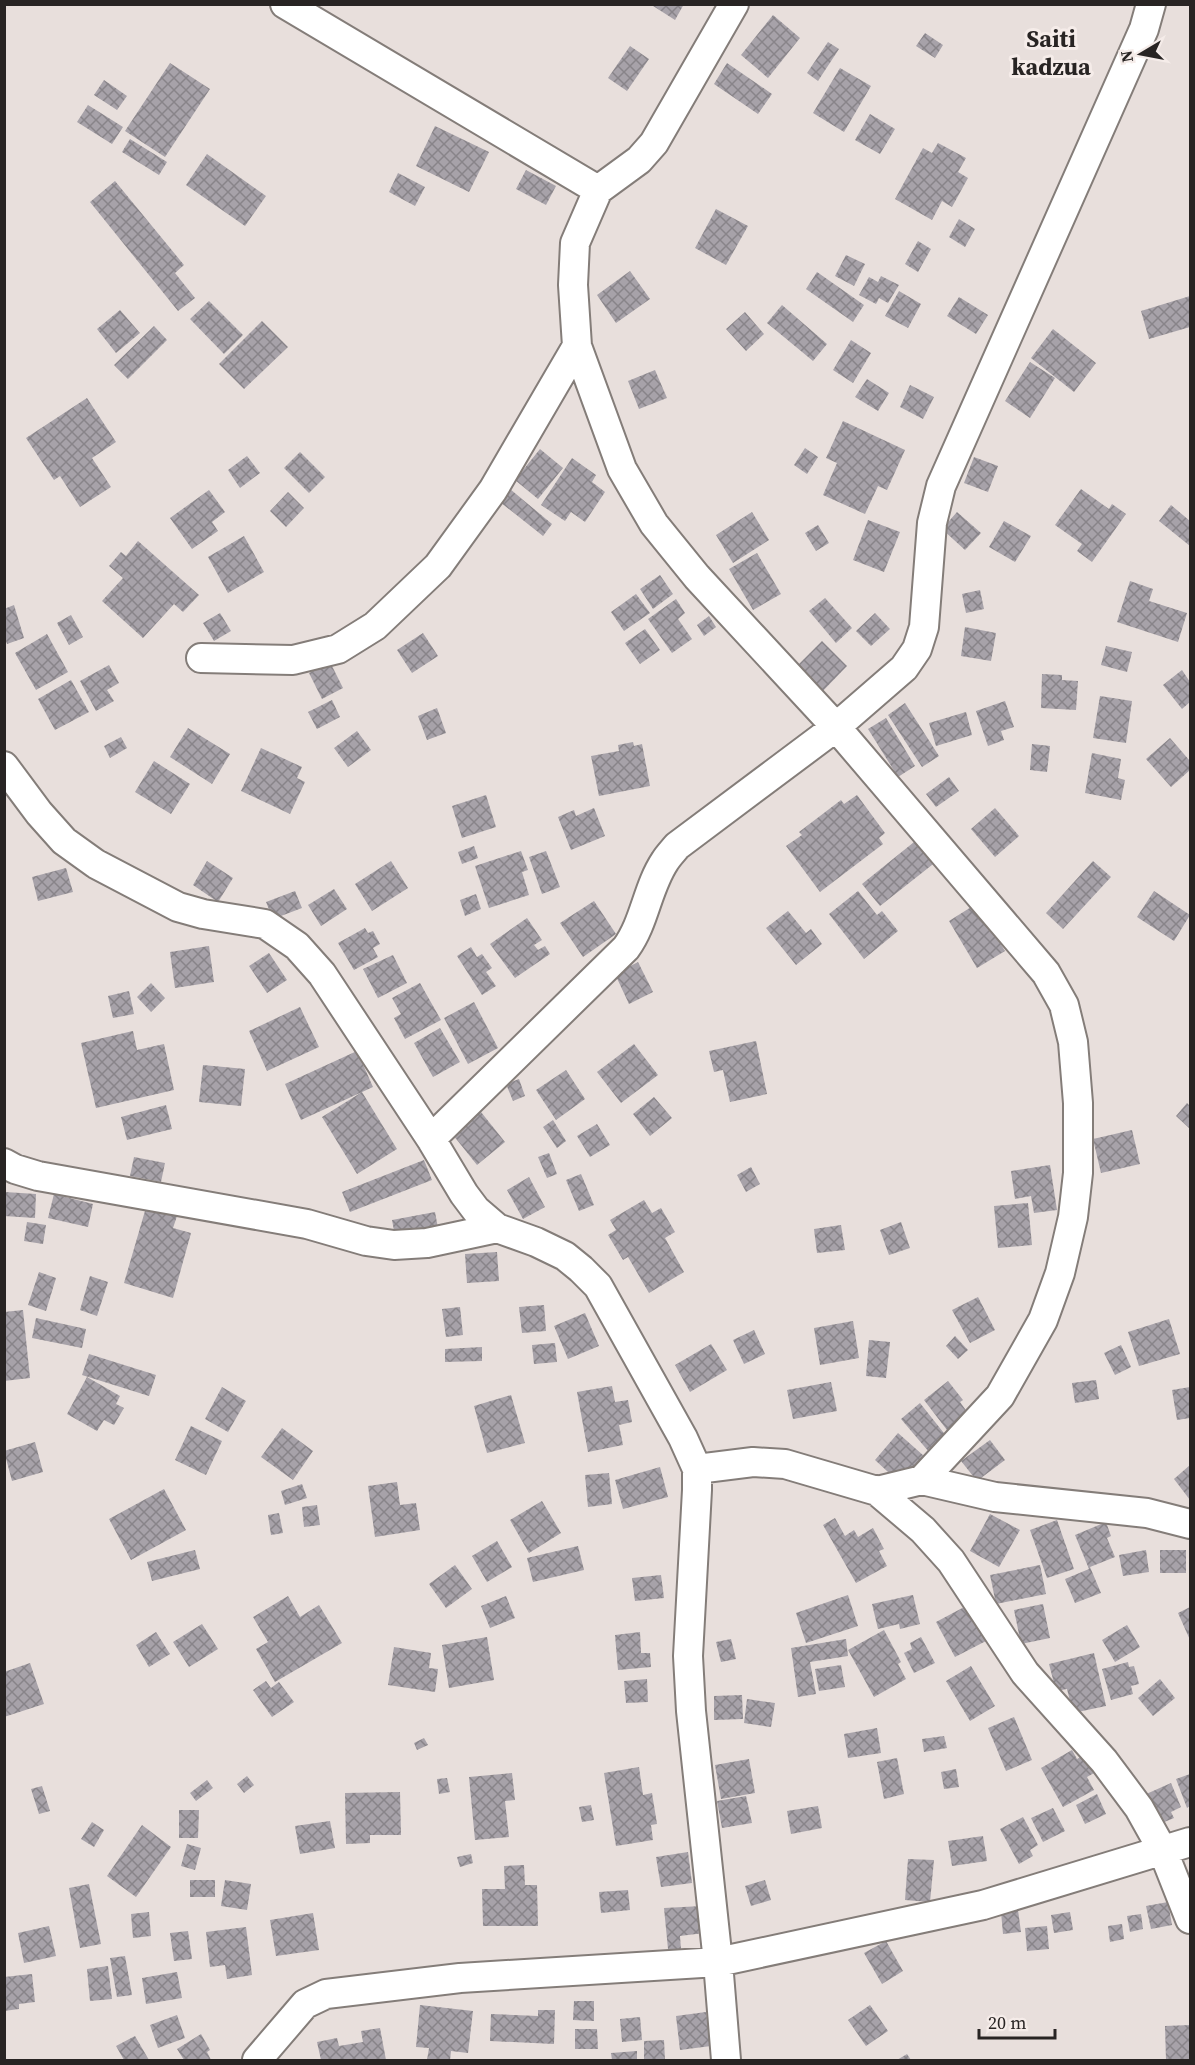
<svg xmlns="http://www.w3.org/2000/svg" width="1195" height="2065" font-family="'Source Serif 4',serif">
<defs>
<pattern id="building-cross-hatch" width="8" height="8" patternUnits="userSpaceOnUse" patternTransform="scale(1.5)"><rect width="8" height="8" fill="#a7a2a9"/><path d="M0 0l8 8M0 8l8-8" fill="none" stroke="#888489"/></pattern>
</defs>
<rect width="100%" height="100%" fill="#e8dfdc"/>
<!-- building -->
<path fill="url(#building-cross-hatch)" d="M650,4H684L675,20Z
M773,15L800,38L768,78L741,55Z
M925,33L943,45L935,58L916,46Z
M828,42L839,49L818,81L807,73Z
M630,46L649,59L627,91L608,78Z
M170,63L210,89L165,157L125,131Z
M727,63L772,94L758,114L714,84Z
M840,68L871,86L844,132L813,113Z
M104,80L127,96L117,110L94,95Z
M88,105L123,127L112,144L77,122Z
M870,114L895,129L880,154L855,140Z
M435,126L489,152L469,192L416,166Z
M130,139L167,162L159,175L122,152Z
M938,143L966,158L958,172L968,178L952,207L942,201L932,220L895,199L923,148L932,153Z
M207,154L266,196L245,226L186,185Z
M526,170L556,186L546,205L516,189Z
M398,173L425,187L415,206L389,192Z
M115,181L184,265L175,273L195,298L178,311L90,202Z
M716,209L748,226L726,265L695,248Z
M959,219L975,229L965,247L949,237Z
M918,241L931,249L918,272L905,264Z
M846,255L865,264L854,286L835,276Z
M630,271L650,299L616,323L597,295Z
M817,272L864,305L853,322L806,289Z
M881,276L899,285L888,303L879,298L876,304L859,295L869,277L878,282Z
M899,291L921,304L908,328L885,316Z
M1190,296V327L1149,339L1141,311Z
M959,297L988,315L976,334L947,316Z
M209,301L243,335L224,354L190,319Z
M782,305L827,344L813,361L767,323Z
M120,310L140,333L116,353L97,329Z
M745,312L764,334L746,351L726,329Z
M262,321L288,347L244,389L219,364Z
M154,326L167,340L128,379L114,365Z
M1053,329L1096,363L1074,392L1031,358Z
M851,340L871,353L853,383L833,370Z
M1030,362L1055,378L1030,418L1005,401Z
M655,370L667,398L639,409L628,381Z
M867,379L889,393L878,411L855,397Z
M910,385L934,397L923,419L900,407Z
M87,398L116,442L92,458L111,487L80,507L60,476L54,480L26,438Z
M843,421L905,450L887,490L878,486L865,514L823,495L837,463L826,458Z
M805,448L818,457L807,474L794,465Z
M540,449L563,468L538,499L515,480Z
M300,452L325,477L309,493L284,468Z
M247,456L260,473L240,488L228,470Z
M974,457L998,466L988,492L964,483Z
M572,458L596,475L592,482L605,492L585,522L571,512L565,521L541,505Z
M510,489L552,524L543,536L500,502Z
M1081,489L1109,509L1112,504L1126,514L1092,562L1077,551L1082,544L1055,525Z
M209,490L225,512L212,522L218,531L192,549L170,518Z
M288,492L304,508L286,527L270,511Z
M1171,505L1190,521V546L1159,521Z
M752,512L769,540L733,563L716,535Z
M957,512L981,533L965,550L942,529Z
M868,520L900,532L884,572L853,560Z
M1004,521L1031,536L1015,562L989,547Z
M818,525L829,543L816,551L805,533Z
M244,536L264,572L228,593L208,557Z
M138,541L199,595L183,612L174,604L143,638L102,601L123,578L109,566L121,552L126,556Z
M757,553L781,594L753,610L729,569Z
M660,575L673,594L653,609L640,589Z
M1130,581L1153,589L1149,601L1187,613L1178,642L1117,622Z
M980,590L984,609L966,613L962,594Z
M636,594L650,613L624,631L611,612Z
M825,598L852,628L836,643L809,611Z
M676,599L685,613L678,619L692,639L672,653L648,619Z
M14,605L24,638L7,644L4,635V609Z
M220,613L231,631L214,641L203,623Z
M875,613L890,629L871,646L856,631Z
M71,615L83,637L69,645L57,623Z
M709,616L716,627L704,636L697,625Z
M965,627L996,633L991,661L961,656Z
M645,629L660,650L640,664L625,643Z
M423,633L438,656L412,673L397,650Z
M47,634L68,672L36,690L15,653Z
M822,641L847,666L819,695L794,669Z
M1106,646L1132,652L1127,672L1101,665Z
M330,662L343,688L322,699L309,673Z
M109,665L119,683L107,690L114,701L96,711L80,681Z
M1182,670L1190,682V702L1182,709L1163,685Z
M1042,674L1062,675V680L1078,681L1076,710L1041,708Z
M71,680L89,712L55,730L38,699Z
M1100,696L1132,701L1126,743L1093,738Z
M332,700L340,717L317,729L308,712Z
M1005,701L1014,727L1001,731L1004,740L988,746L976,711Z
M905,703L939,756L922,767L888,715Z
M437,708L446,733L427,740L418,716Z
M966,712L972,735L936,746L929,723Z
M886,718L915,766L898,777L868,729Z
M188,728L230,754L212,784L170,757Z
M357,731L371,750L348,767L334,748Z
M121,737L127,748L110,758L104,746Z
M1170,738L1190,761V770L1171,787L1146,759Z
M633,742L634,746L642,744L650,786L599,796L591,756L619,751L618,745Z
M1032,744L1050,746L1047,772L1030,770Z
M261,748L302,767L297,778L305,782L290,814L241,791Z
M1092,753L1121,759L1118,778L1125,780L1121,800L1085,793Z
M154,761L190,784L171,814L135,792Z
M949,777L959,791L936,807L926,794Z
M486,795L496,827L462,838L452,806Z
M857,795L885,833L879,838L883,844L820,892L786,846L802,835L799,832L841,800L844,804Z
M594,808L605,836L571,850L558,817L574,810L576,816Z
M995,808L1019,836L995,857L971,829Z
M919,838L937,861L880,906L862,884Z
M474,846L478,858L462,864L458,852Z
M521,851L528,870L522,872L529,895L489,908L475,866Z
M546,851L560,887L542,894L529,857Z
M207,861L233,878L218,902L193,885Z
M391,861L408,888L372,911L355,884Z
M1093,861L1111,877L1063,929L1046,913Z
M66,868L73,892L38,901L32,877Z
M334,889L347,909L321,926L308,905Z
M295,891L302,908L273,919L266,902Z
M858,891L877,915L882,911L898,931L864,959L829,914Z
M1154,891L1190,915L1174,941L1137,917Z
M476,894L481,909L465,916L460,900Z
M594,901L616,934L583,957L560,923Z
M976,904L1005,951L977,968L949,921Z
M788,911L806,933L811,929L822,944L796,965L766,928Z
M527,918L542,940L534,945L538,950L545,946L550,954L515,978L490,944Z
M365,928L368,933L373,931L380,944L373,948L378,957L354,970L338,943Z
M209,946L214,982L175,988L170,952Z
M471,947L477,957L482,954L492,968L486,972L496,986L482,995L457,956Z
M269,953L287,980L267,993L249,966Z
M393,955L407,983L378,998L363,969Z
M638,962L653,992L629,1004L615,974Z
M151,983L165,998L151,1012L137,997Z
M420,983L441,1020L405,1039L394,1018L401,1014L392,998Z
M129,991L134,1014L113,1018L108,996Z
M474,1002L498,1048L468,1064L444,1018Z
M300,1007L319,1047L267,1071L249,1031Z
M440,1028L460,1062L433,1077L414,1043Z
M133,1031L137,1050L164,1044L174,1090L96,1108L81,1043Z
M756,1041L767,1094L730,1102L723,1070L714,1072L709,1051Z
M634,1044L658,1075L621,1103L597,1072Z
M357,1051L373,1087L301,1120L285,1084Z
M203,1065L245,1069L241,1106L199,1102Z
M566,1070L585,1099L556,1120L536,1090Z
M519,1079L525,1096L513,1101L506,1084Z
M362,1092L397,1149L357,1174L322,1117Z
M654,1097L672,1118L650,1136L633,1114Z
M1187,1103L1190,1106V1129L1176,1116Z
M166,1105L172,1129L127,1140L121,1117Z
M477,1107L505,1142L477,1165L449,1130Z
M553,1120L566,1141L557,1148L543,1127Z
M597,1124L610,1145L590,1157L577,1136Z
M1132,1130L1140,1164L1101,1173L1093,1139Z
M549,1153L557,1174L547,1178L538,1157Z
M134,1157L165,1163L161,1182L130,1176Z
M424,1160L432,1180L350,1212L342,1192Z
M1050,1165L1057,1210L1034,1213L1031,1196L1015,1199L1011,1171Z
M751,1167L760,1184L746,1192L737,1175Z
M581,1174L594,1205L579,1211L566,1180Z
M529,1177L545,1207L523,1219L507,1190Z
M5,1192L36,1194L35,1218L4,1216Z
M54,1194L93,1204L88,1227L48,1218Z
M644,1200L652,1213L661,1208L675,1232L665,1238L684,1272L649,1293L628,1257L623,1260L608,1235L616,1230L610,1220Z
M1028,1203L1032,1245L998,1248L994,1206Z
M147,1204L178,1213L173,1228L191,1233L173,1298L124,1283Z
M435,1212L438,1228L395,1236L392,1220Z
M27,1222L46,1225L43,1244L24,1241Z
M901,1222L910,1248L889,1255L880,1230Z
M841,1225L845,1250L817,1253L814,1229Z
M497,1252L499,1281L467,1283L465,1254Z
M39,1272L56,1278L46,1311L28,1305Z
M90,1276L108,1282L97,1316L80,1310Z
M978,1297L995,1330L970,1343L952,1310Z
M544,1305L546,1331L522,1333L519,1307Z
M460,1307L463,1335L446,1337L442,1309Z
M23,1310L30,1378L4,1381V1312Z
M585,1313L599,1346L568,1359L554,1326Z
M36,1318L86,1329L82,1348L32,1338Z
M1169,1319L1180,1354L1139,1366L1128,1332Z
M853,1321L859,1358L820,1365L814,1328Z
M754,1330L765,1354L744,1364L733,1340Z
M955,1336L968,1350L958,1359L946,1346Z
M869,1340L890,1342L886,1378L866,1376Z
M555,1343L557,1362L534,1364L532,1345Z
M711,1344L727,1370L690,1392L675,1365Z
M1121,1345L1131,1367L1115,1375L1104,1353Z
M482,1347V1361L445,1362V1349Z
M89,1354L156,1375L149,1396L82,1375Z
M87,1377L120,1396L116,1404L124,1408L114,1425L104,1420L97,1431L67,1414Z
M1096,1380L1099,1399L1075,1403L1072,1383Z
M948,1381L963,1400L960,1402L968,1413L947,1430L924,1400Z
M831,1382L837,1411L793,1419L787,1390Z
M612,1386L615,1402L628,1400L632,1422L619,1425L623,1445L588,1452L577,1392Z
M222,1387L246,1401L228,1432L205,1419Z
M1190,1387V1418L1177,1420L1172,1390Z
M511,1395L525,1443L487,1453L474,1406Z
M920,1403L947,1437L929,1452L901,1419Z
M191,1426L222,1441L206,1475L175,1460Z
M282,1428L313,1451L293,1480L261,1457Z
M898,1433L924,1456L900,1483L875,1460Z
M990,1440L1005,1460L977,1481L961,1461Z
M35,1442L43,1472L12,1481L4,1451Z
M1190,1465V1500L1174,1479Z
M660,1467L668,1497L623,1509L615,1480Z
M609,1473L612,1504L588,1507L585,1475Z
M397,1482L400,1505L416,1503L420,1530L375,1537L368,1486Z
M302,1484L307,1498L285,1505L281,1491Z
M164,1489L186,1530L131,1560L109,1519Z
M542,1501L561,1533L529,1553L510,1520Z
M317,1505L320,1525L304,1527L302,1507Z
M279,1513L283,1533L271,1535L268,1515Z
M990,1514L1020,1530L999,1567L970,1551Z
M835,1518L845,1536L854,1530L858,1537L873,1528L884,1549L879,1551L887,1566L856,1583L823,1525Z
M1057,1520L1074,1569L1047,1578L1030,1530Z
M1106,1522L1111,1536L1107,1538L1115,1557L1090,1567L1101,1593L1075,1603L1065,1579L1089,1569L1075,1535Z
M497,1541L512,1567L487,1582L472,1556Z
M578,1546L584,1570L533,1582L527,1558Z
M195,1550L200,1569L152,1581L147,1562Z
M1146,1550L1149,1572L1123,1576L1119,1555Z
M1160,1550H1186V1573H1160Z
M455,1565L472,1589L446,1608L429,1584Z
M1040,1565L1046,1594L996,1604L990,1575Z
M661,1575L664,1598L635,1601L632,1578Z
M848,1595L858,1626L806,1643L796,1613Z
M913,1595L920,1624L900,1629L899,1624L878,1629L872,1604Z
M288,1596L300,1617L319,1605L342,1643L275,1682L256,1649L268,1642L253,1617Z
M506,1596L515,1618L490,1628L481,1606Z
M1043,1604L1050,1638L1021,1644L1014,1610Z
M968,1605L986,1641L955,1657L936,1622Z
M1190,1607V1640L1178,1613Z
M202,1624L218,1649L189,1667L173,1642Z
M1127,1625L1140,1647L1115,1662L1102,1640Z
M884,1630L901,1662L898,1664L906,1679L874,1697L848,1650Z
M156,1632L170,1654L149,1667L136,1645Z
M640,1632L641,1653H650L651,1667L618,1670L615,1635Z
M487,1637L494,1680L449,1688L442,1645Z
M921,1637L935,1663L914,1673L904,1653L912,1649L910,1643Z
M731,1639L736,1659L721,1662L716,1642Z
M846,1639L848,1656L810,1662L816,1694L798,1697L791,1648Z
M394,1647L431,1653L429,1668L438,1669L435,1692L388,1685Z
M1094,1653L1106,1706L1073,1713L1067,1689L1056,1691L1049,1664Z
M1128,1662L1129,1667L1134,1666L1139,1684L1131,1686L1133,1694L1111,1700L1102,1669Z
M30,1663L44,1704L4,1717V1672Z
M841,1665L845,1687L819,1691L815,1669Z
M971,1666L995,1706L970,1721L946,1681Z
M647,1679L648,1702L626,1703L624,1681Z
M1160,1679L1175,1698L1153,1716L1138,1698Z
M266,1681L271,1688L279,1682L294,1702L272,1717L253,1690Z
M742,1695L743,1719L714,1720V1696Z
M747,1699L775,1703L771,1727L744,1723Z
M1014,1717L1032,1760L1006,1771L988,1728Z
M877,1728L881,1753L848,1758L844,1734Z
M944,1736L947,1748L924,1752L922,1739Z
M424,1738L428,1745L417,1750L414,1743Z
M1072,1750L1077,1759L1084,1755L1094,1773L1087,1777L1094,1790L1063,1807L1041,1768Z
M897,1758L904,1794L884,1799L877,1762Z
M749,1759L755,1793L721,1799L715,1765Z
M639,1767L643,1795L652,1793L657,1824L651,1825L653,1840L616,1846L604,1773Z
M956,1769L959,1787L944,1789L941,1772Z
M512,1773L515,1800L505,1801L509,1837L475,1840L469,1777Z
M1190,1774V1806L1187,1808L1176,1779Z
M247,1776L254,1785L244,1793L237,1784Z
M447,1778L450,1792L439,1794L437,1779Z
M207,1780L213,1788L196,1801L190,1793Z
M1171,1783L1181,1807L1171,1812L1174,1818L1157,1825L1144,1795Z
M42,1786L50,1811L39,1814L31,1789Z
M400,1792L401,1835H370V1843L346,1844L345,1793Z
M1097,1794L1106,1814L1085,1824L1076,1805Z
M746,1796L752,1823L722,1828L717,1801Z
M591,1805L594,1820L582,1822L579,1807Z
M818,1806L822,1828L791,1834L787,1811Z
M1053,1808L1065,1831L1043,1842L1031,1818Z
M179,1810H199L198,1838H179Z
M1023,1817L1038,1845L1030,1850L1033,1856L1019,1864L1000,1829Z
M330,1821L335,1848L300,1854L295,1826Z
M92,1822L104,1830L94,1847L81,1839Z
M142,1825L171,1847L136,1897L107,1876Z
M983,1836L987,1861L952,1866L948,1841Z
M187,1844L201,1848L195,1870L181,1866Z
M688,1852L692,1883L661,1887L656,1857Z
M471,1854L473,1863L460,1867L457,1857Z
M908,1859L934,1860L930,1902L905,1900Z
M524,1865L525,1885H537L538,1926H483L482,1889H505L504,1866Z
M190,1880H215V1897H190Z
M225,1880L251,1884L247,1910L221,1906Z
M765,1880L771,1900L751,1906L745,1886Z
M89,1884L101,1944L80,1948L69,1888Z
M628,1890L630,1910L601,1913L599,1892Z
M1168,1902L1172,1925L1151,1929L1146,1906Z
M702,1906L704,1933L680,1936L681,1949H668L664,1908Z
M1018,1910L1021,1932L1003,1934L1001,1912Z
M149,1912L151,1936L133,1938L131,1914Z
M1070,1912L1073,1930L1054,1933L1051,1915Z
M313,1913L319,1950L276,1956L270,1920Z
M1141,1914L1143,1929L1130,1932L1127,1916Z
M1122,1924L1124,1939L1110,1942L1108,1926Z
M49,1926L56,1956L24,1963L18,1933Z
M1047,1926L1049,1949L1027,1951L1025,1928Z
M246,1927L252,1975L227,1979L225,1965L210,1967L206,1932Z
M188,1931L192,1959L174,1961L170,1933Z
M886,1941L903,1971L882,1984L864,1953Z
M125,1956L132,1995L117,1997L110,1958Z
M108,1966L112,1999L90,2001L87,1969Z
M177,1972L182,1998L146,2004L142,1978Z
M32,1974L35,2002L19,2004V2009L4,2011V1977Z
M574,2001H594V2021L573,2020Z
M420,2005L473,2011L468,2053L451,2051L450,2060H427L429,2048L416,2047Z
M870,2005L888,2031L866,2046L848,2020Z
M538,2010H555L554,2044L490,2041L491,2014L538,2016Z
M706,2012L711,2046L680,2050L676,2016Z
M177,2015L185,2038L158,2048L150,2025Z
M640,2017L642,2040L622,2042L620,2019Z
M1190,2025V2060H1166L1165,2026Z
M380,2028L386,2060H321L317,2042L337,2038L339,2046L363,2042L361,2031Z
M575,2029H597L598,2049H575Z
M201,2034L210,2050L207,2052L211,2060H184L177,2049Z
M135,2036L149,2060H124L116,2046Z
M664,2040L665,2060H644V2041Z
M637,2051V2060H612L611,2053Z
M907,2054L911,2060H897Z"/>
<g fill="none" stroke-linecap="round" stroke-linejoin="round">
<defs>
<path id="minor" d="M285,4L598,190
M734,4L654,143L639,160L598,190L575,243L573,285L577,346L622,469L654,524L697,577L836,727L1046,973L1064,1005L1073,1042L1078,1103V1173L1073,1217L1060,1273L1043,1320L1000,1396L922,1480
M201,658L293,660L338,649L375,626L438,566L493,490L577,346
M4,766L39,813L64,841L96,864L178,907L203,914L265,924L297,946L322,974L431,1139L464,1194L476,1210L497,1228L536,1242L565,1256L581,1269L598,1286L683,1438L697,1469L753,1462L785,1464L877,1491L922,1480L995,1497L1147,1513L1190,1524
M431,1139L626,948C645,922 647,888 665,861C668,856 673,851 677,846L836,727L904,668L917,649L924,627L932,523L941,486L1144,29L1151,4
M4,1163L15,1169L38,1176L307,1224L366,1241L394,1245L427,1243L497,1228
M697,1469V1490L688,1656L691,1711L718,1962L726,2060
M877,1491L923,1530L951,1561L1025,1673L1104,1761L1139,1808L1163,1851L1190,1919
M257,2060L305,2004L326,1994L460,1978L718,1962L983,1905L1190,1842"/>
</defs>
<!-- minor casing -->
<use href="#minor" stroke="#847d79" stroke-width="32"/>
<!-- minor -->
<use href="#minor" stroke="#fff" stroke-width="28"/>
</g>
<g text-anchor="middle" dominant-baseline="central" stroke-width="6" stroke-linejoin="round" paint-order="stroke">
<!-- quarter labels -->
<g font-size="24" font-weight="bold" fill="#282423" stroke="#f5ece9">
<text x="1051" y="38">Saiti<tspan x="1051" dy="28">kadzua</tspan></text>
</g>
</g>
<!-- border -->
<rect width="1195" height="2065" fill="none" stroke="#282423" stroke-width="12"/>
<!-- north arrow -->
<g transform="translate(1141 54) rotate(260)" stroke="#f5ece9" stroke-width="4.5" paint-order="stroke">
<path d="M0-4.5L10 22L0 15L-10 22Z" fill="#282423"/>
<text y="-9" font-size="16" font-weight="bold" text-anchor="middle" fill="#282423">N</text>
</g>
<!-- scale -->
<path d="M979 2029v9h76v-9" fill="none" stroke="#282423" stroke-width="3"/>
<text x="988" y="2029" font-size="18" fill="#282423" stroke="#f5ece9" stroke-width="4.5" paint-order="stroke">20 m</text>
</svg>
